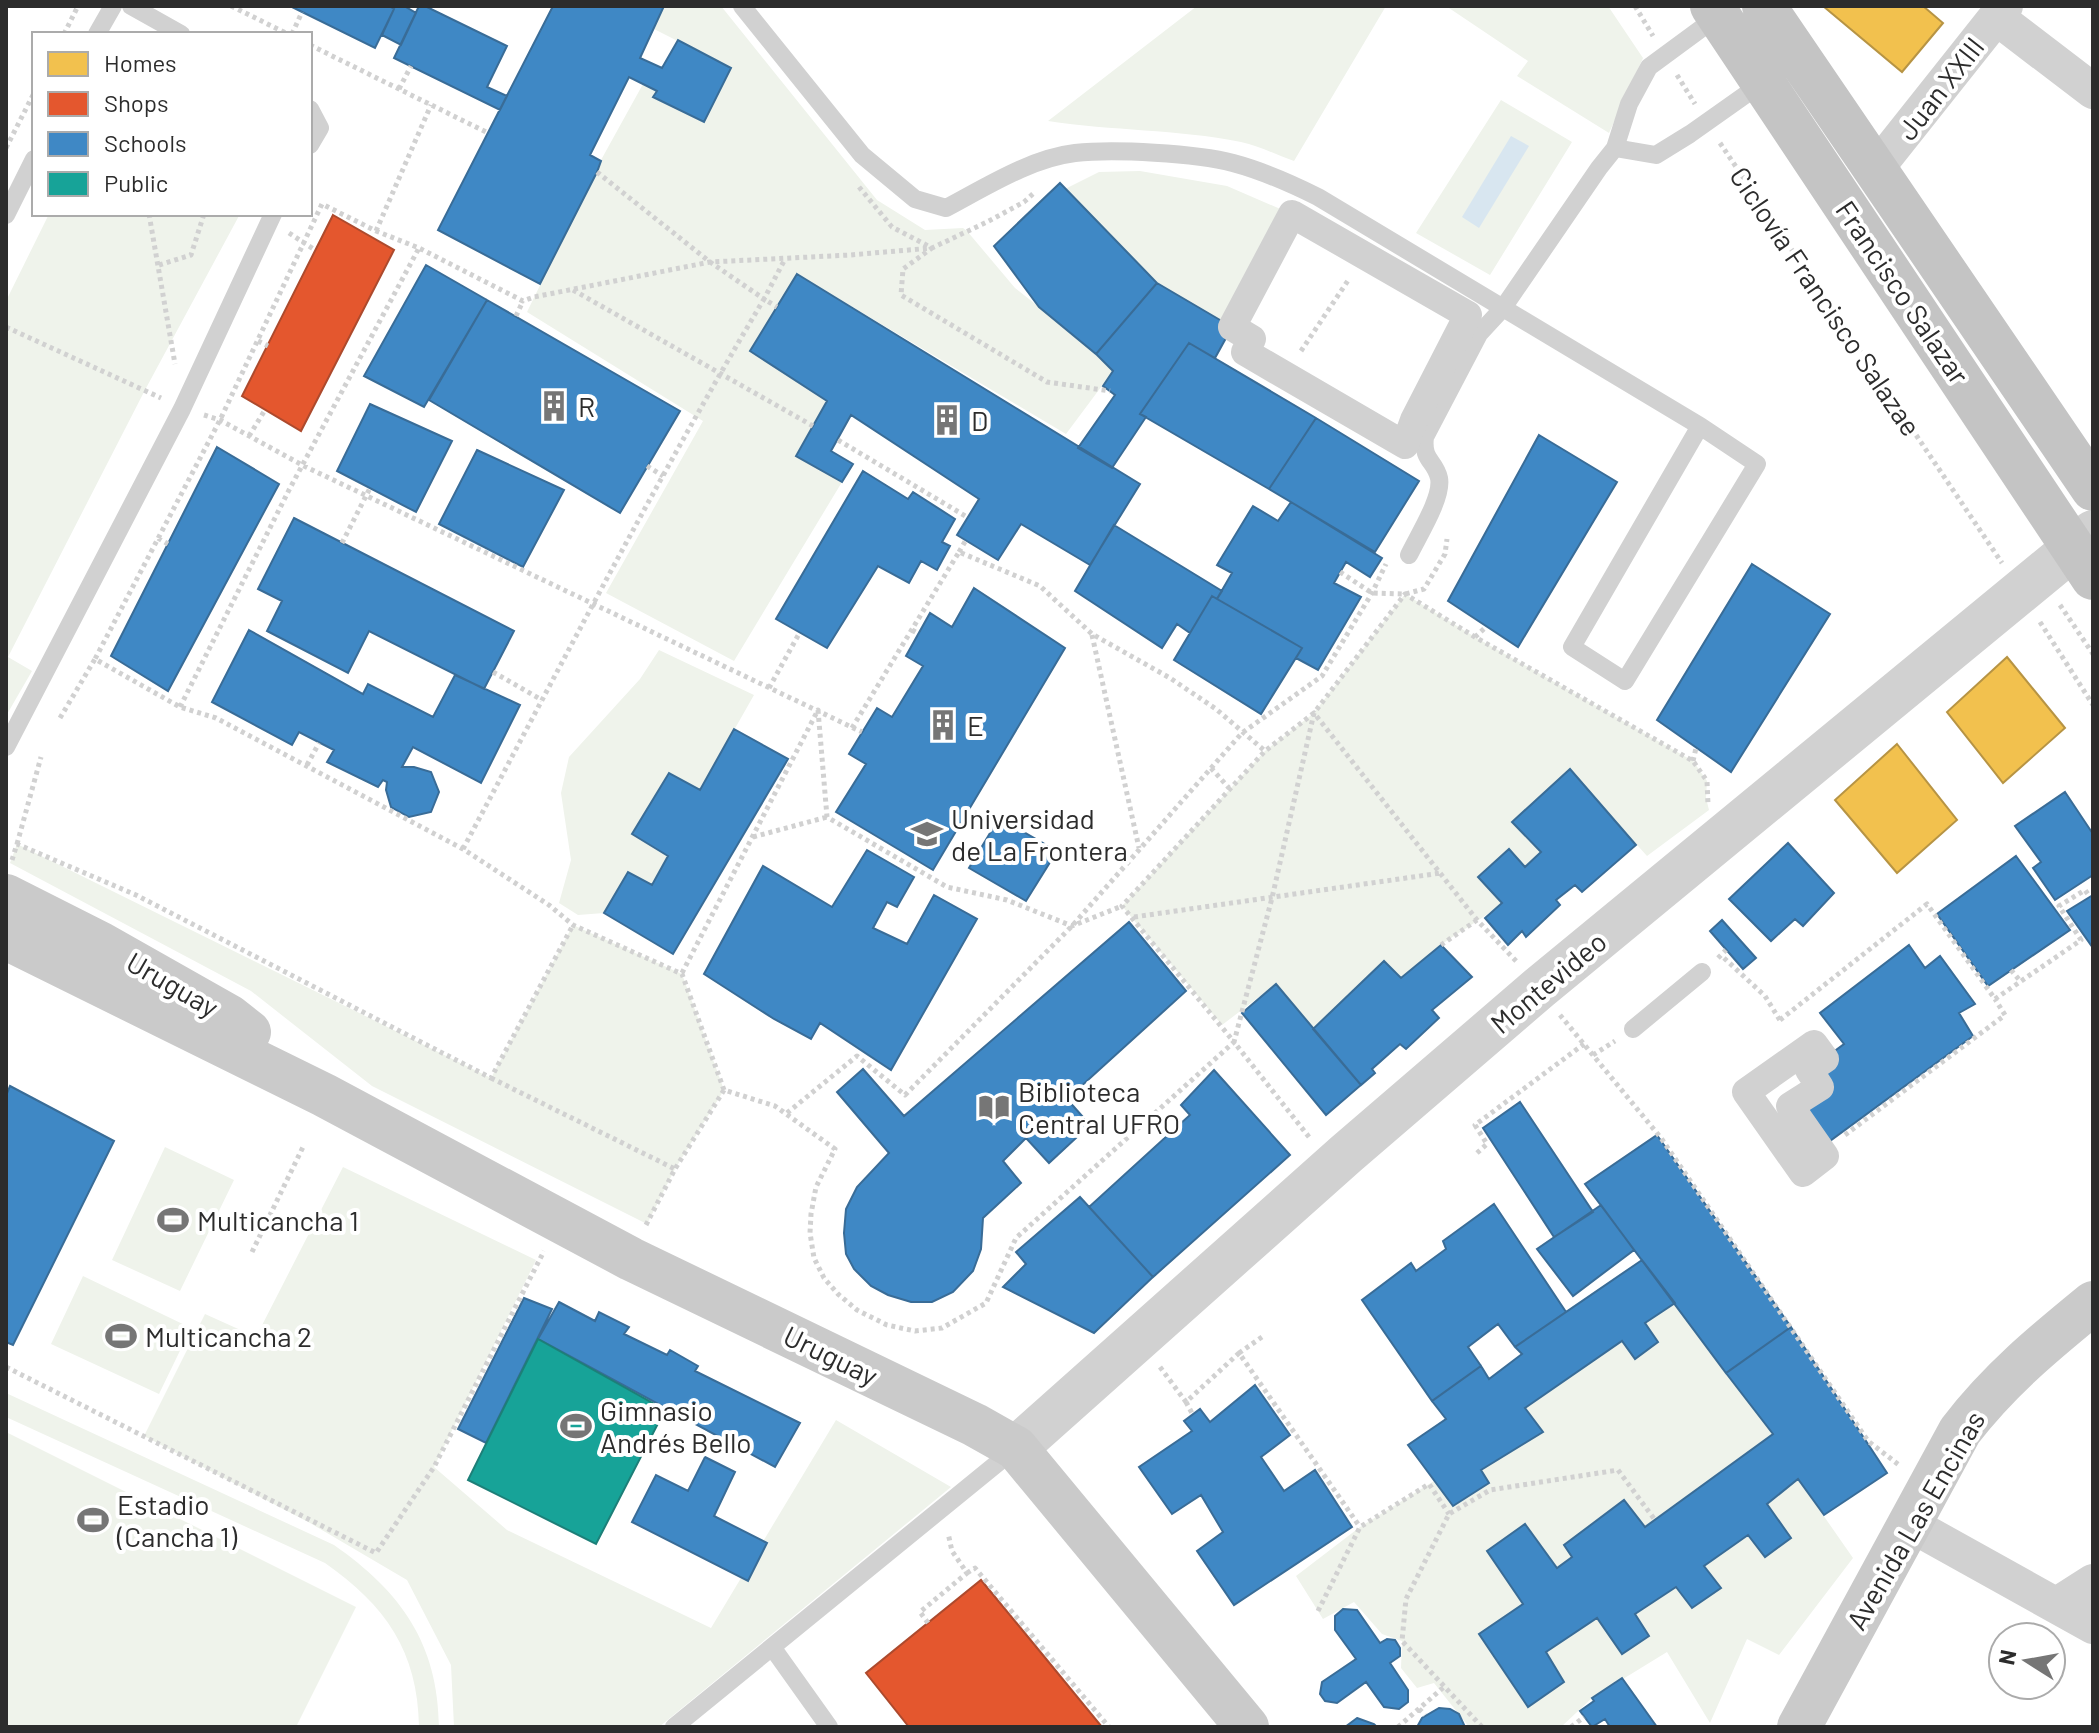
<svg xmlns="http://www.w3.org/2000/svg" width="2099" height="1733" font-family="Barlow,sans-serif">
<rect width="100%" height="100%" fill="#fff"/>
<!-- green -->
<path fill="#eff3eb" d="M664,6H721L877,200L925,230L963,228L967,231L1015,288L1072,333L1113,371L1066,434L797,274L750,351L827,401L797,456L842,482L734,661L606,593L703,421L527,312L601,160L643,84L657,91L654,97L703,122L731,68L654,29Z
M1197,6H1386L1294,161C1277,155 1259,146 1241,142C1177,129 1112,131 1048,121Z
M1446,6H1608L1643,58L1609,133L1517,76L1528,61Z
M1501,100L1572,142L1490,275L1416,233Z
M1140,171L1227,186L1292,214L1232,327L1157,283L1065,189L1099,172Z
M49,214H240L145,390L8,657L32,671L6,716V301Z
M1405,594L1475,637L1693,761L1707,781L1706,798L1709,810L1647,856L1570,770L1541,852L1525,867L1509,849L1479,877L1502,903C1484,918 1464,929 1445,942C1430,953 1416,966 1401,978L1384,961L1313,1029L1276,984L1222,1025L1122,906L1265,751L1314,713Z
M659,650L754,695L700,790L668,774L632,834L668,856L652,885L628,872L604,913L578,915L559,903L571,860L561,793L569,757L640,679Z
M17,844L491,1078L573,925L682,974L724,1090L675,1169L647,1224L372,1086L251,991L10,863Z
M165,1147L234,1180L180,1291L112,1260Z
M343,1167L536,1260L434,1467L507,1530L711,1628L836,1420L951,1487L659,1727H454L451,1665L407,1580L310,1523L144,1436L205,1314L256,1337Z
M83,1276L191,1328L159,1394L51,1344Z
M1675,1303L1773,1434L1645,1527L1624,1500L1564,1545L1572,1557L1557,1568L1525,1525L1487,1552L1523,1604L1479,1635L1528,1707L1564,1682L1546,1652L1597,1618L1622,1654L1649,1636L1635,1614L1676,1587L1692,1608L1721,1588L1700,1563L1748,1535L1765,1556L1791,1538L1767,1504L1798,1479L1853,1558L1779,1655L1747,1639L1710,1723L1667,1652L1592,1698L1561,1727H1469L1434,1683L1417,1688L1401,1668L1402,1641L1382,1634L1354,1602L1323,1619L1296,1576L1360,1527L1434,1481L1453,1506L1488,1483L1481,1470L1525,1408L1622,1341L1635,1358L1658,1343L1645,1323Z
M6,1393L334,1545C401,1592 438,1643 439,1727H419C418,1651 385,1605 325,1563L6,1417Z
M6,1432L356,1607L296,1727H6Z"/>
<!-- water -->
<path fill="#d8e6f0" d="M1511,136L1529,146L1479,228L1462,217Z"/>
<!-- homes -->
<path fill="#f2c14e" stroke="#b79444" stroke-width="2" d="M1823,6H1923L1943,23L1902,72Z
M2007,657L2065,728L2003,783L1947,712Z
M1897,744L1957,820L1897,873L1835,800Z"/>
<!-- shops -->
<path fill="#e4572e" stroke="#ad4a2d" stroke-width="2" d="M333,215L394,250L301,431L242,396Z
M981,1580L1033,1643L1102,1727H909L866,1673Z"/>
<!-- schools -->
<path fill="#3f88c5" stroke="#396c97" stroke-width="2" d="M290,6H389L394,9L375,48Z
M389,6H404L416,13L401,45L382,35L394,9Z
M419,6H425L507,46L487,87L507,96L500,110L394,58Z
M553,6H664L640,58L662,68L678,40L731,68L704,122L653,97L657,91L629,77L590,155L601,161L597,172L540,284L438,230Z
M1060,183L1157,283L1096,354L1039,307L994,246Z
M426,265L487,300L424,407L364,376Z
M797,274L1140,484L1090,565L1021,524L998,560L957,535L979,499L851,415L831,451L853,464L842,482L796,456L827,401L750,351Z
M1157,283L1232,327L1215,358L1189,343L1140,414L1146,417L1112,468L1078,448L1115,395L1103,386L1113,371L1096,354Z
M487,300L680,411L620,513L429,400Z
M1189,343L1316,418L1269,489L1140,414Z
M370,404L452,441L416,512L337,471Z
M1316,418L1419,481L1375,552L1269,489Z
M1539,435L1617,482L1518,647L1448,601Z
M217,447L279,484L168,691L111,656Z
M477,450L564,490L523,567L439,524Z
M863,471L908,499L913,492L955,519L942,542L950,546L937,570L921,561L909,583L878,566L827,648L776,619Z
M1291,502L1382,558L1370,577L1346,562L1334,583L1361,597L1318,670L1296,658L1302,648L1217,599L1232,573L1217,565L1253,506L1278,521Z
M294,518L514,631L484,689L369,631L348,673L267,631L282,601L258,589Z
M1114,525L1222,591L1217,599L1212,596L1190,633L1177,624L1162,648L1075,591Z
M1752,564L1830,614L1731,772L1657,720Z
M974,588L1065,648L933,870L836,812L866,764L849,754L877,708L892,717L923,666L906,656L930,613L952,627Z
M1212,596L1302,648L1261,714L1174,660Z
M249,630L363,694L368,684L433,717L455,675L520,705L481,783L413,747L402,767H414L431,772L439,792L431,812L409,817L391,807L386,790L387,782L383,780L378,787L327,762L334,750L299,732L292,745L212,702Z
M734,729L788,759L673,954L604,913L628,872L652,885L668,856L632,834L669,773L700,790Z
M1570,769L1636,845L1582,892L1575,885L1556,900L1560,905L1526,937L1522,931L1508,945L1485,918L1502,903L1478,877L1509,849L1525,867L1541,852L1512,822Z
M2065,792L2093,834V875L2055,900L2033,868L2041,862L2015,826Z
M999,818L1057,851L1026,901L969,868Z
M1788,843L1834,893L1803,926L1795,919L1771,941L1729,899Z
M867,850L914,877L897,907L887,902L873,928L907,944L934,895L977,919L891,1070L820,1023L811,1039L774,1019L704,974L763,866L832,907Z
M2016,856L2070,930L1988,986L1937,914Z
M2093,895V948L2067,911Z
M1722,920L1756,958L1743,969L1710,931Z
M1129,922L1186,991L1067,1099L1090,1125L1049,1163L1026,1138L1003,1161L1021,1183L983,1218L981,1249L973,1271L953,1292L932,1302H911L888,1295L871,1286L854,1269L846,1254L844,1233L846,1209L857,1187L889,1153L837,1092L863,1069L904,1116Z
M1441,945L1472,977L1432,1010L1439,1018L1406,1049L1400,1044L1372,1069L1375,1073L1361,1085L1313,1029L1384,961L1401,978Z
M1909,945L1925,968L1940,956L1975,1004L1959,1013L1973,1036L1819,1149L1790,1106L1809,1070L1844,1044L1820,1013Z
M1276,984L1361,1085L1326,1115L1242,1013Z
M1214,1070L1290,1155L1153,1277L1089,1207L1190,1115L1181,1105Z
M10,1086L114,1141L13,1345L6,1342V1096Z
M1520,1102L1593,1212L1554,1237L1483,1128Z
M1657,1135L1791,1327L1726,1373L1585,1184Z
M1080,1197L1153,1277L1094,1333L1003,1287L1026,1264L1016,1252Z
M1494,1204L1566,1312L1515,1347L1498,1324L1468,1347L1481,1366L1432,1401L1362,1300L1411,1263L1416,1271L1446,1249L1443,1241Z
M1601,1205L1634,1250L1573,1296L1537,1249Z
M1642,1260L1675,1303L1645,1323L1658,1342L1635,1359L1622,1341L1525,1408L1543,1432L1481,1470L1489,1483L1453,1506L1408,1445L1446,1419L1432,1401L1481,1366L1489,1379L1522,1354L1515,1347Z
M524,1298L552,1309L486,1443L458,1429Z
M559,1302L595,1321L599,1312L629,1327L624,1334L667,1355L670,1350L698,1366L695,1371L800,1423L775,1467L538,1339Z
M1791,1327L1887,1473L1824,1515L1798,1479L1767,1504L1791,1538L1765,1557L1748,1535L1704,1566L1721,1588L1692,1608L1676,1587L1635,1614L1649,1636L1622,1654L1597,1618L1546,1652L1564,1682L1528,1707L1479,1634L1523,1604L1487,1551L1525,1524L1557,1568L1572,1557L1564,1545L1624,1500L1645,1527L1773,1434L1726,1373Z
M1255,1385L1290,1435L1261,1457L1284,1491L1315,1470L1352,1527L1234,1605L1197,1551L1223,1532L1201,1495L1172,1514L1139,1467L1192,1431L1184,1421L1200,1409L1210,1422Z
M705,1457L735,1472L714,1516L767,1543L748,1581L632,1522L656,1475L688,1491Z
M1343,1609L1357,1610L1380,1643L1387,1639L1395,1640L1400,1648V1656L1390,1663L1408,1690V1702L1399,1709L1384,1707L1366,1682L1337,1703L1325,1701L1320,1694L1322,1682L1356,1659L1335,1630V1616Z
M1622,1678L1657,1727H1610L1605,1719L1592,1727L1580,1711L1594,1701L1592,1698Z
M1439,1708L1450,1709L1459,1714L1465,1727H1417L1422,1718Z
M1357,1718L1374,1724L1377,1727H1345Z"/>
<!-- public -->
<path fill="#17a398" stroke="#1d7f78" stroke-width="2" d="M538,1339L665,1410L596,1544L468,1480Z"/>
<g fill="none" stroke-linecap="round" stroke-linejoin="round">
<!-- path -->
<path stroke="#d1d1d1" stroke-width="5" stroke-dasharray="4 4" stroke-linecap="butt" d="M231,6L288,34
M1635,6L1653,36
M64,34L78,6
M292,34L302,12
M310,45L488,133
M1677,75L1695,104
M399,89L411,66
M1720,143L2002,563
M6,148L34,93
M597,172L710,262L764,299L785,259
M859,187L892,227L932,248L903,269L901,295L1047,382L1110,391
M149,214L175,364
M376,231L431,105
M289,233L315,250
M159,265L191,255L204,214
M573,290L813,426
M516,316L523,301
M6,327L161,398
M258,341L268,346
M1301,351L1349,279
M204,415L220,420L304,466L862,732
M249,436L265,410
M838,440L967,517
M647,466L663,476
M158,538L168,544
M342,543L370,488
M959,552L966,540
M1340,572L1372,593L1405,594L1424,589L1445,554L1447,539
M2060,605L2093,654
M2040,622L2093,705
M912,630L919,634
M1092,635L1139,848
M1475,637L1486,627
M493,672L542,700
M769,688L800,632
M180,707L289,490L419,248
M60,718L95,659
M852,728L959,552L1040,586L1092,634L1170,678L1216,709L1265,751
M1693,761L1696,748
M307,765L319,743
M1211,768L1229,788
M753,837L827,817
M17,844L41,757
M463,849C561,665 657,479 764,299L777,307
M12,860L17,844L136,895L491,1078L573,925
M1134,917L1441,873
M1441,945L1477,920
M1718,958L1726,950
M1724,958L1765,996L1781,1022
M2011,970L2021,982
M682,973L818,710L827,817L947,887L1007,900L1072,926L1122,906
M1560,1015L1661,1138L1868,1441L1899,1465
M1780,1020L1927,904L1995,999L2081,940L2059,906L2085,890L2090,897
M1593,1055L1615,1041
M491,1078L675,1169
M724,1090L682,974L573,925L549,905L463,849L216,718L180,707L95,659L220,420L322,204L376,231L419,248L523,301L534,297L710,262L850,255L932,248L987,222L1024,202L1035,192
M787,1113L857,1056L905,1095L1072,926L1242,733L1322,676L1372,593L1386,564
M1845,1135L2005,1015L1995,999
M1309,1137L1234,1042L1272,898L1314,713L1405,594L1475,637L1693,761L1707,781L1708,804
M1477,1153L1487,1144L1475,1125L1584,1044
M646,1225L675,1169L724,1090L775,1106L835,1149L816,1187L811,1214L810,1233L814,1258L824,1278L838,1294L857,1310L887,1325L915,1331L942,1328L986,1303L1016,1238L1234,1042L1122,906L1265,751L1314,713L1477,920L1517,962
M252,1252L303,1147
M1239,1353L1262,1337
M6,1367L376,1553L434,1467L544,1251
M1160,1367L1186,1402L1239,1353L1360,1527
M1186,1402L1193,1415
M967,1573L975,1568L1109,1727
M1318,1611L1360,1527L1429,1484L1449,1514
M928,1623L920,1612L967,1573L952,1551L948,1533
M1419,1709L1425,1715
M1398,1727L1445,1686
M1482,1727L1402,1641L1406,1599L1449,1514L1490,1490L1618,1470L1655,1520
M1571,1727L1584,1717"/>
<!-- service -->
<path stroke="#d1d1d1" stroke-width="18" d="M131,6L181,34
M742,6L862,155L915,199L946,208C984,188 1031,158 1075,153C1113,149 1196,153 1233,163C1263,171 1290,183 1318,197L1700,426L1757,464L1625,681L1572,647L1700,426
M97,34L113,6
M310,109L320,128L310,145
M1615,148L1656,155L1690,134L1765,81
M6,215L34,159
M1409,555C1418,536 1443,497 1439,478C1435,460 1422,461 1425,437L1479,334L1503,308L1599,168L1615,148L1629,104L1649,67L1721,14
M6,747L182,409L273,214
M1633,1029L1702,972
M772,1647L829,1727
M674,1727L1016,1448"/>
<!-- pedestrian -->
<path stroke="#d1d1d1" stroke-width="28" d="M1292,214L1468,315L1414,420L1405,445L1245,352L1252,339L1232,327Z
M1814,1044L1825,1059L1809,1070L1820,1087L1790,1106L1825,1156L1803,1173L1746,1092Z"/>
<!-- minor -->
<path stroke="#d1d1d1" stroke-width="36" d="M1996,17L2093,91
M1874,171L2005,6
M1908,1523L2093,1626
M2057,1605L2093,1582"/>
<!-- tertiary -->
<path stroke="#d1d1d1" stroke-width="44" d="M1016,1448L1346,1154L1539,988L2093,532"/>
<!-- secondary -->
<path stroke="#cacaca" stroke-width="44" d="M6,896L101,944L230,1017L249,1032
M6,938L324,1095L631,1259L975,1425L1016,1448L1247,1727
M1799,1727L1960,1431C1999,1380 2044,1343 2093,1303"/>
<!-- primary -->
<path stroke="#c4c4c4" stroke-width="44" d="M1712,6L2093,578
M1764,6L2093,489"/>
</g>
<!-- icons -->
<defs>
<symbol id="building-bare" viewBox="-9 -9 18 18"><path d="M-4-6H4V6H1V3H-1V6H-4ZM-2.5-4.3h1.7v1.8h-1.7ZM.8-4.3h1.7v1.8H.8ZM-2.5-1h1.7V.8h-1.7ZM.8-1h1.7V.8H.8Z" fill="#767676" stroke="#fff" stroke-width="2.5" paint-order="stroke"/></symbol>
<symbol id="university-bare" viewBox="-9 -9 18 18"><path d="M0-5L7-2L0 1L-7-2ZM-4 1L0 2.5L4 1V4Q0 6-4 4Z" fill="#767676" stroke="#fff" stroke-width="2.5" paint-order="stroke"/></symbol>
<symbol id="library-bare" viewBox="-9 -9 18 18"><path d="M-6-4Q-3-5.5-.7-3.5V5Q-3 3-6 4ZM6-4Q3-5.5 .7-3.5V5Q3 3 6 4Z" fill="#767676" stroke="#fff" stroke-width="2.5" paint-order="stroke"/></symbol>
<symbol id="stadium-bare" viewBox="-9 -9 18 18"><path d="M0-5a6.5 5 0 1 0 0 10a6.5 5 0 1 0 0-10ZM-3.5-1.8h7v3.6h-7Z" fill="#767676" stroke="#fff" stroke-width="2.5" paint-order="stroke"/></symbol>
</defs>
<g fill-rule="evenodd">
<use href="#building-bare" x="532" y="384" width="44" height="44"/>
<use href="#building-bare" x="925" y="398" width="44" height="44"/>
<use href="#building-bare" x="921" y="703" width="44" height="44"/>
<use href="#university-bare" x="905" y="812" width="44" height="44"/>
<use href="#library-bare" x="972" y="1085" width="44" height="44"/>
<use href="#stadium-bare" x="151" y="1198" width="44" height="44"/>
<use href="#stadium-bare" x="99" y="1314" width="44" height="44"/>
<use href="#stadium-bare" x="554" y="1404" width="44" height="44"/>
<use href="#stadium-bare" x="71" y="1498" width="44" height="44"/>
</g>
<g text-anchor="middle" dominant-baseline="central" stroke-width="8" stroke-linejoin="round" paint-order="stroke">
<!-- street labels -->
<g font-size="28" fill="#2c2c2c" stroke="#fff">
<text transform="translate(1940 88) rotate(-52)">Juan XXIII</text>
<text transform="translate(1903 292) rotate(56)">Francisco Salazar</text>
<text transform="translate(1826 301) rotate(56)">Ciclovía Francisco Salazae</text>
<text transform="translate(1548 982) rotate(-40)">Montevideo</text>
<text transform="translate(173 984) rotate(30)">Uruguay</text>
<text transform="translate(831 1355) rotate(26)">Uruguay</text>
<text transform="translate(1915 1520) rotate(-60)">Avenida Las Encinas</text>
</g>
<!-- poi labels -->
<g font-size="28" fill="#2c2c2c" stroke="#fff" text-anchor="start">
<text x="578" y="406">R</text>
<text x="971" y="420">D</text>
<text x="967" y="725">E</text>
<text x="951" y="818">Universidad<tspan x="951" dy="32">de La Frontera</tspan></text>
<text x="1018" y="1091">Biblioteca<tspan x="1018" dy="32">Central UFRO</tspan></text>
<text x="197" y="1220">Multicancha 1</text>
<text x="145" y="1336">Multicancha 2</text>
<text x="600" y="1410">Gimnasio<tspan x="600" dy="32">Andrés Bello</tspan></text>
<text x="117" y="1504">Estadio<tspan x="117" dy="32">(Cancha 1)</tspan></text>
</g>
</g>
<!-- border -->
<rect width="2099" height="1733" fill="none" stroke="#2c2c2c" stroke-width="16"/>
<!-- legend -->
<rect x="32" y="32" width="280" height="184" fill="#ffffff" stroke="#ababab" stroke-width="2"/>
<rect x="48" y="52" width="40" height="24" fill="#f2c14e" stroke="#ababab" stroke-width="2"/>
<text x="104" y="72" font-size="24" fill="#2c2c2c">Homes</text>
<rect x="48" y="92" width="40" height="24" fill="#e4572e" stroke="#ababab" stroke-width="2"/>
<text x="104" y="112" font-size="24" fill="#2c2c2c">Shops</text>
<rect x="48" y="132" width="40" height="24" fill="#3f88c5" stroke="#ababab" stroke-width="2"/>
<text x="104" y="152" font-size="24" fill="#2c2c2c">Schools</text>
<rect x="48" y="172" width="40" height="24" fill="#17a398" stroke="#ababab" stroke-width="2"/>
<text x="104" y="192" font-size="24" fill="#2c2c2c">Public</text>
<!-- north arrow -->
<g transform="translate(2027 1661) rotate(281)"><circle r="38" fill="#ffffff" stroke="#ababab" stroke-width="2"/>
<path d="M0-6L14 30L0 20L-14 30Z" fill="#767676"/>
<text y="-12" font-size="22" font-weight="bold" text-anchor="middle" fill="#2c2c2c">N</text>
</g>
</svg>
